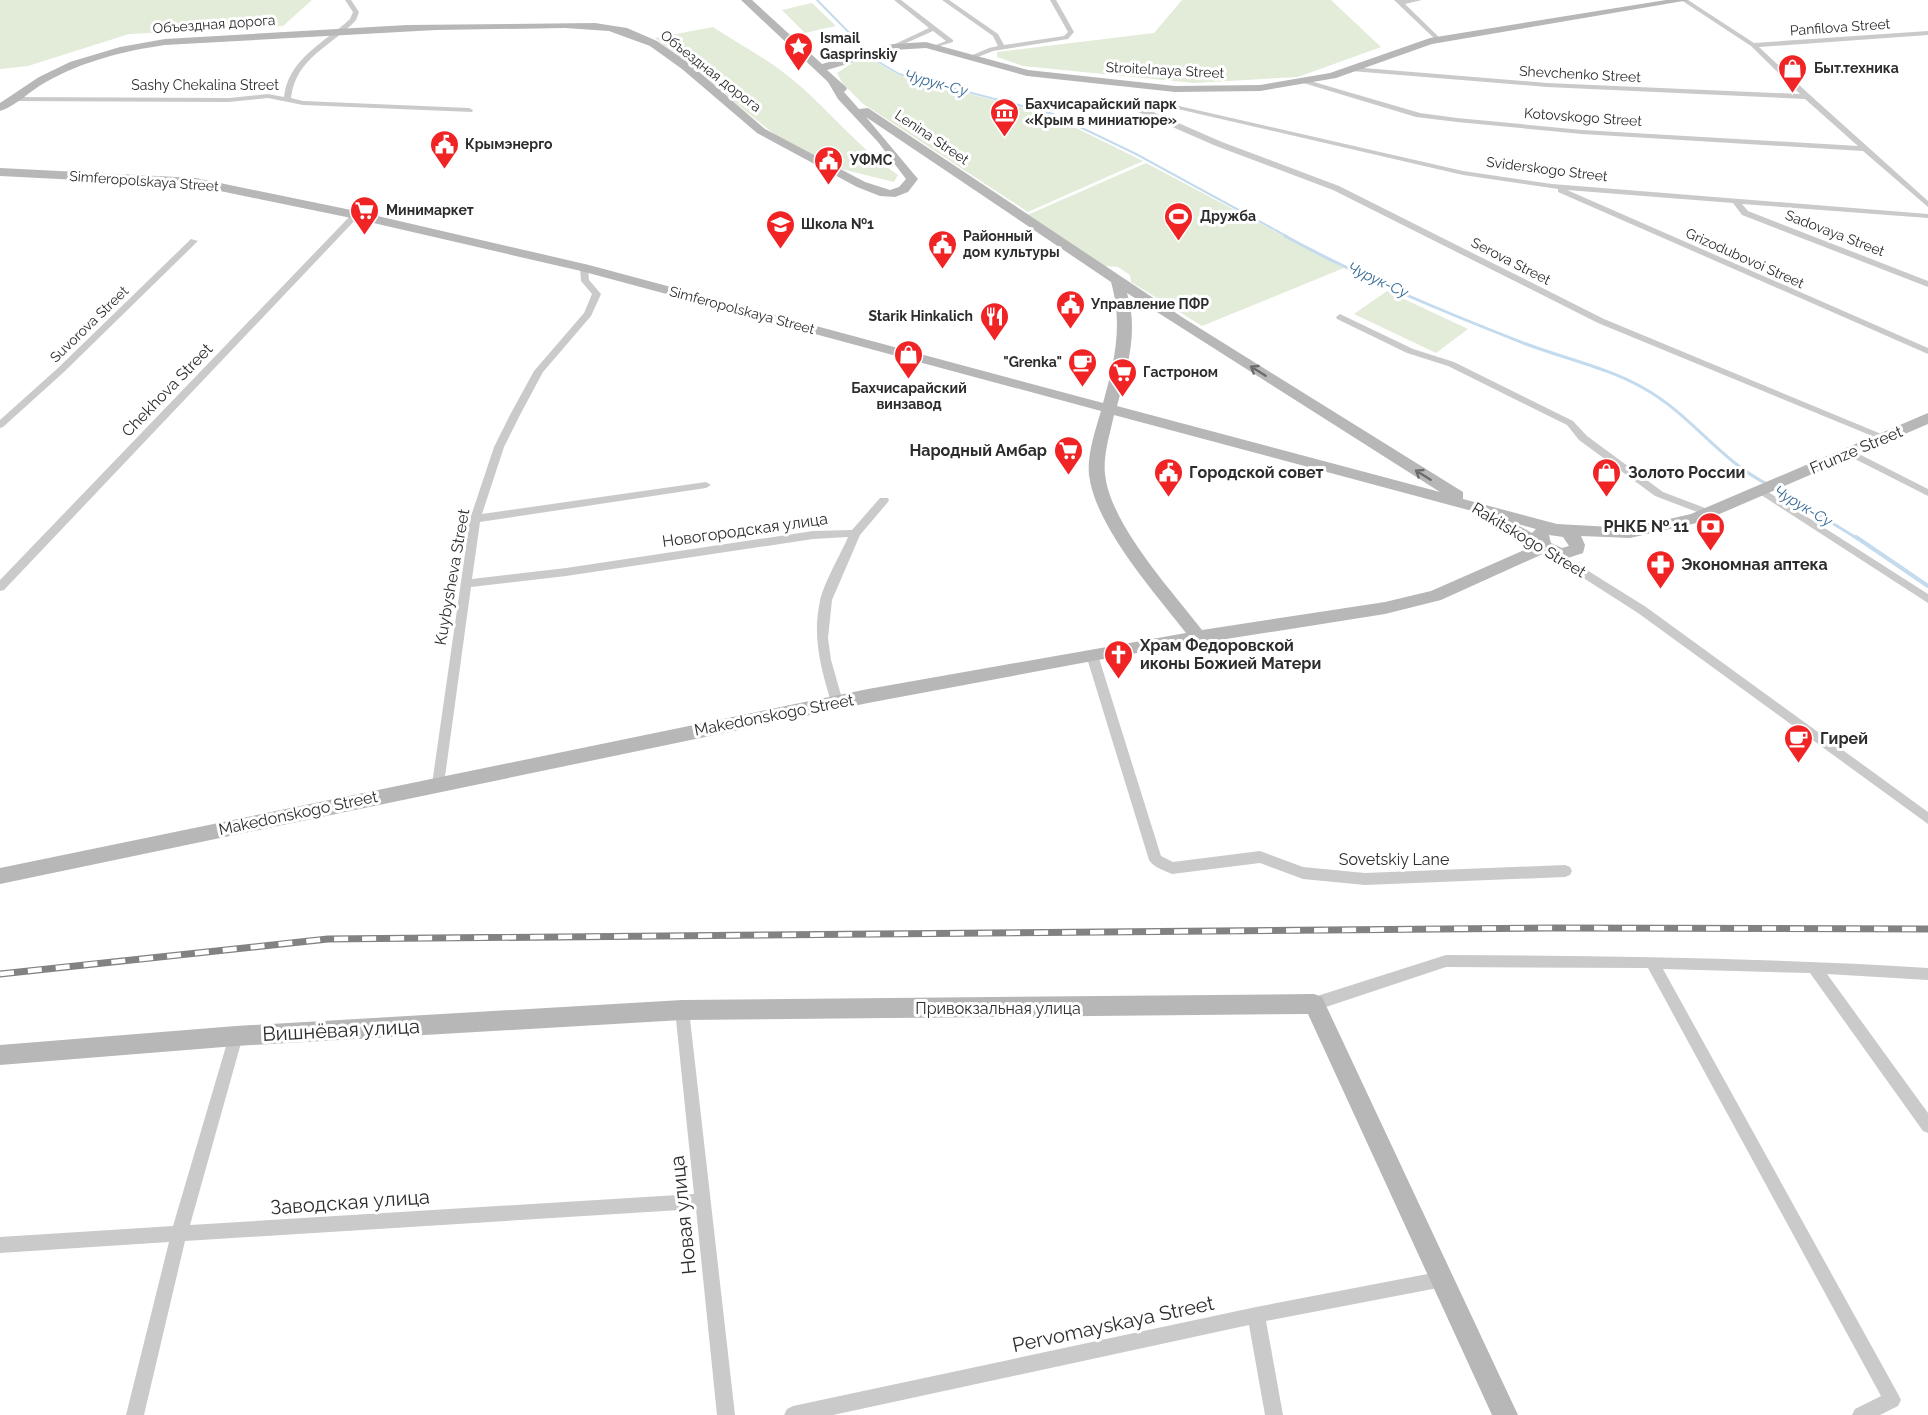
<svg xmlns="http://www.w3.org/2000/svg" width="1928" height="1415" font-family="Raleway,sans-serif">
<rect width="100%" height="100%" fill="#fff"/>
<!-- green -->
<path fill="#e2ecd9" d="M0,0H312L283,26L129,34L28,66L0,69Z
M1182,0H1331L1381,47L1298,77L1194,83L1023,66L997,57V52L1154,33Z
M812,3L836,26L805,33L782,10Z
M713,27C737,43 764,57 787,75C826,106 857,147 898,175L894,182L837,168L779,138L655,38Z
M870,58L898,75L1050,115L1143,161L1028,212L862,103L843,84L837,73L854,62Z
M1146,163L1344,268L1202,326L1131,282L1130,275L1118,267L1105,266L1025,216Z
M1387,291L1468,329L1436,353L1354,314Z"/>
<g fill="none" stroke-linecap="round" stroke-linejoin="round">
<!-- stream-far2 -->
<path stroke="#c4daed" stroke-width="2" d="M817,0L877,61L899,74L1053,114L1136,154L1288,237"/>
<!-- stream-far1 -->
<path stroke="#c4daed" stroke-width="3" d="M1285,236C1362,278 1444,312 1526,344C1566,359 1609,368 1645,389C1690,414 1721,461 1767,484
M1774,487L1858,539"/>
<!-- stream -->
<path stroke="#c4daed" stroke-width="4" d="M1856,537L1928,586"/>
<!-- minor -->
<path fill="#cacaca" fill-rule="evenodd" d="M345,0H351L359,12L356,20C331,47 296,57 291,98L303,101L469,108L473,110L472,112L303,105L268,98L229,102L11,101L7,99L11,97L229,98L268,94L284,97C288,59 324,43 350,19L353,12Z
M894,0H901L953,40V42L936,47V45L946,41L933,31L895,48H891V46L929,28Z
M942,0H949L998,34L1004,45L1064,36L1068,32L1050,0H1056L1074,32L1068,39L993,51L970,60L966,58L968,57L989,48L998,46L993,36Z
M1394,0H1422L1405,4L1442,40V42H1438Z
M1681,0H1688L1754,43L1928,31V35L1759,47L1810,95L1928,201V207L1863,151L1582,134L1457,122L1416,117L1300,82L1307,80L1420,113L1457,118L1582,130L1858,146L1805,99L1547,87L1351,71L1347,69L1351,67L1547,83L1800,94L1751,46Z
M1122,101H1128L1222,142L1339,186L1604,319L1891,438L1886,441L1882,440L1598,323L1333,190L1216,146L1122,105Z
M1166,103L1463,171L1552,184L1928,214V218L1742,204L1748,211L1928,281V287L1742,215L1733,203L1567,190L1928,348V354L1558,192V189L1463,175L1169,107L1165,105Z
M353,213L360,215L4,590L0,591V580Z
M191,239L198,241L64,372L3,427L0,428V420L58,368Z
M584,265L588,268L589,280L601,294L591,316L543,372L521,413L504,447L482,514L706,482L711,485L706,488L480,522L472,579L566,568L813,531L852,530L880,498H888L889,500L888,502L860,535L832,600L828,638L831,660L843,702L841,705H833L831,702C821,668 812,637 820,601C824,582 840,556 848,537L813,539L566,576L471,587L444,784L442,788H434L432,784L470,519L494,447L511,413L534,371L584,313L592,294L581,281L580,268Z
M1340,314L1413,349L1454,362L1573,421L1587,436L1663,492L1713,511L1714,513L1713,515H1705L1655,496L1579,440L1567,425L1448,366L1407,353L1337,319L1336,317Z
M1851,450L1928,489V496L1847,455L1846,453Z
M1762,488L1928,594V603L1758,493L1757,491Z
M1550,547L1646,607L1928,812V824L1638,613L1546,554L1545,551L1546,548Z
M1092,651L1098,655L1161,856L1173,862L1260,851L1303,867L1365,873L1565,865L1570,867L1572,871L1570,875L1565,877L1365,885L1303,879L1260,863L1172,874C1165,871 1153,867 1149,860L1086,655Z
M1446,955C1607,956 1767,958 1928,968V980L1827,974L1928,1113V1133L1923,1131L1810,973L1663,969L1898,1394L1901,1400L1898,1406L1880,1415H1852L1855,1409L1881,1396L1648,968L1446,967L1314,1011L1309,1009L1307,1004L1309,999L1314,997Z
M682,1003L687,1005L689,1010L735,1415H717L696,1209L185,1241L144,1415H126L169,1242L0,1253V1237L173,1226L229,1036L231,1031L236,1029L241,1031L243,1036L190,1225L694,1194L675,1010L677,1005Z
M1443,1271L1449,1273L1451,1279L1449,1285L1443,1287L1266,1321L1283,1415H1265L1249,1325L833,1415H784L787,1409L793,1406L1256,1307Z"/>
<!-- secondary -->
<path fill="#b7b7b7" fill-rule="evenodd" d="M741,0H752L822,64L893,44L926,42L1028,70L1175,86L1260,85L1330,73L1430,38L1666,0H1689L1432,44L1336,78L1260,91L1175,92L1027,76L926,48L894,50L827,70L846,87L847,89L844,92L859,109L868,108L1185,319L1463,492V499L1557,524L1630,528L1691,514L1928,413V424L1701,522L1630,538L1581,536L1585,545L1583,553L1562,560L1545,553L1441,600L1385,614L1125,655L868,703L0,884V868L868,689L1186,633C1155,593 1095,526 1089,475C1087,455 1095,431 1101,411L581,271L356,219L196,186L0,176V168L196,178L356,211L589,265L1103,403C1115,360 1123,325 1111,282L866,117L918,179L908,192L895,197L880,196L857,187L757,133L682,69L650,46L609,31L565,28L436,30L165,45C124,51 83,61 46,82C31,90 16,106 0,111V103L39,77L70,62L120,47L165,39L407,25L595,23L627,28L657,41L690,64L765,129L865,182L890,190L899,187L906,179L878,142L838,99L828,82ZM1127,293L1440,492L1117,406C1127,369 1139,331 1127,293ZM1114,415L1487,515V522L1531,547L1431,591L1385,602L1202,630C1172,591 1110,524 1105,474C1103,455 1110,434 1114,415ZM1514,523L1536,529L1532,533ZM1549,535L1563,537L1569,546L1562,548L1551,543Z
M1314,994L1322,997L1518,1415H1492L1308,1014L682,1020L236,1046L0,1065V1045L236,1026L682,1000Z"/>
<defs>
<path id="rail" d="M0,974L328,939L1551,928L1928,929"/>
</defs>
<!-- rail casing -->
<use href="#rail" stroke="#828282" stroke-width="7"/>
<!-- rail -->
<use href="#rail" stroke="#fff" stroke-width="4.5" stroke-dasharray="14" stroke-linecap="butt"/>
</g>
<!-- one-way arrows -->
<defs><path id="oneway-shaft" d="M-6 0H5M1.5-3L5.5 0L1.5 3" fill="none" stroke-width="1.6" stroke-linecap="round" stroke-linejoin="round" transform="scale(1.5)"/></defs>
<g stroke="#6b6b6b">
<use href="#oneway-shaft" transform="translate(1258 371) rotate(-148)"/>
<use href="#oneway-shaft" transform="translate(1423 475) rotate(-148)"/>
</g>
<!-- icons -->
<defs>
<symbol id="sight-pin" viewBox="-11 -11 22 30"><path d="M0 17L-7.5 6A9.5 9.5 0 1 1 7.5 6Z" fill="#f02325" stroke="#fff"/><path d="M0-6L1.8-2.2L6-1.7L2.9 1.2L3.7 5.4L0 3.3L-3.7 5.4L-2.9 1.2L-6-1.7L-1.8-2.2Z" fill="#fff"/></symbol>
<symbol id="shop-pin" viewBox="-11 -11 22 30"><path d="M0 17L-7.5 6A9.5 9.5 0 1 1 7.5 6Z" fill="#f02325" stroke="#fff"/><path d="M-5-2.5h2.3a2.7 3.5 0 0 1 5.4 0H5L5.5 6h-11ZM-1.5-2.5h3a1.5 2.3 0 0 0-3 0Z" fill="#fff"/></symbol>
<symbol id="museum-pin" viewBox="-11 -11 22 30"><path d="M0 17L-7.5 6A9.5 9.5 0 1 1 7.5 6Z" fill="#f02325" stroke="#fff"/><path d="M0-6L6-3V-2H-6V-3ZM-5-1h2V3h-2ZM-1-1h2V3h-2ZM3-1h2V3H3ZM-6 4H6V6H-6Z" fill="#fff"/></symbol>
<symbol id="civic-pin" viewBox="-11 -11 22 30"><path d="M0 17L-7.5 6A9.5 9.5 0 1 1 7.5 6Z" fill="#f02325" stroke="#fff"/><path d="M-.6-6.5H3V-4.5H.6V-3L4-1V1h2V6H-6V1h2V-1L-.6-3ZM-1.2 2.5V6h2.4V2.5Z" fill="#fff"/></symbol>
<symbol id="supermarket-pin" viewBox="-11 -11 22 30"><path d="M0 17L-7.5 6A9.5 9.5 0 1 1 7.5 6Z" fill="#f02325" stroke="#fff"/><path d="M-6-5.5h2.5l.6 2H6L4.5 2H-2.5L-4.4-4H-6ZM-1.5 3.2a1.3 1.3 0 1 0 .1 0ZM3 3.2a1.3 1.3 0 1 0 .1 0Z" fill="#fff"/></symbol>
<symbol id="stadium-pin" viewBox="-11 -11 22 30"><path d="M0 17L-7.5 6A9.5 9.5 0 1 1 7.5 6Z" fill="#f02325" stroke="#fff"/><path d="M0-5a6.5 5 0 1 0 0 10a6.5 5 0 1 0 0-10ZM-3.5-1.8h7v3.6h-7Z" fill="#fff"/></symbol>
<symbol id="school-pin" viewBox="-11 -11 22 30"><path d="M0 17L-7.5 6A9.5 9.5 0 1 1 7.5 6Z" fill="#f02325" stroke="#fff"/><path d="M0-5L7-2L0 1L-7-2ZM-4 1L0 2.5L4 1V4Q0 6-4 4Z" fill="#fff"/></symbol>
<symbol id="restaurant-pin" viewBox="-11 -11 22 30"><path d="M0 17L-7.5 6A9.5 9.5 0 1 1 7.5 6Z" fill="#f02325" stroke="#fff"/><path d="M-5-6h1v4h1v-4h1v4h1v-4h1v5L-1.5 .5V6h-2V.5L-5-1ZM5-6V6H3V1.5H1.5Q1.5-4 5-6Z" fill="#fff"/></symbol>
<symbol id="cafe-pin" viewBox="-11 -11 22 30"><path d="M0 17L-7.5 6A9.5 9.5 0 1 1 7.5 6Z" fill="#f02325" stroke="#fff"/><path d="M-5.5-4.5H6V0H3Q3 3.5 0 3.5H-2.5Q-5.5 3.5-5.5 0ZM3-3.2v2h1.7v-2ZM-6 4.5H4V6H-6Z" fill="#fff"/></symbol>
<symbol id="bank-pin" viewBox="-11 -11 22 30"><path d="M0 17L-7.5 6A9.5 9.5 0 1 1 7.5 6Z" fill="#f02325" stroke="#fff"/><path d="M-6-4H6V4H-6ZM0-2.3a2.3 2.3 0 1 0 0 4.6a2.3 2.3 0 1 0 0-4.6Z" fill="#fff"/></symbol>
<symbol id="pharmacy-pin" viewBox="-11 -11 22 30"><path d="M0 17L-7.5 6A9.5 9.5 0 1 1 7.5 6Z" fill="#f02325" stroke="#fff"/><path d="M-2-6h4v4h4v4h-4v4h-4v-4h-4v-4h4Z" fill="#fff"/></symbol>
<symbol id="church-pin" viewBox="-11 -11 22 30"><path d="M0 17L-7.5 6A9.5 9.5 0 1 1 7.5 6Z" fill="#f02325" stroke="#fff"/><path d="M-1.2-6h2.4v3.5h3.3v2.4h-3.3V6h-2.4V-.1h-3.3v-2.4h3.3Z" fill="#fff"/></symbol>
</defs>
<g fill-rule="evenodd">
<use href="#sight-pin" x="782" y="30" width="33" height="45"/>
<use href="#shop-pin" x="1776" y="52" width="33" height="45"/>
<use href="#museum-pin" x="988" y="96" width="33" height="45"/>
<use href="#civic-pin" x="428" y="128" width="33" height="45"/>
<use href="#civic-pin" x="812" y="144" width="33" height="45"/>
<use href="#supermarket-pin" x="348" y="194" width="33" height="45"/>
<use href="#stadium-pin" x="1162" y="200" width="33" height="45"/>
<use href="#school-pin" x="764" y="208" width="33" height="45"/>
<use href="#civic-pin" x="926" y="228" width="33" height="45"/>
<use href="#civic-pin" x="1054" y="288" width="33" height="45"/>
<use href="#restaurant-pin" x="978" y="300" width="33" height="45"/>
<use href="#shop-pin" x="892" y="338" width="33" height="45"/>
<use href="#cafe-pin" x="1066" y="346" width="33" height="45"/>
<use href="#supermarket-pin" x="1106" y="356" width="33" height="45"/>
<use href="#supermarket-pin" x="1052" y="434" width="33" height="45"/>
<use href="#civic-pin" x="1152" y="456" width="33" height="45"/>
<use href="#shop-pin" x="1590" y="456" width="33" height="45"/>
<use href="#bank-pin" x="1694" y="510" width="33" height="45"/>
<use href="#pharmacy-pin" x="1644" y="548" width="33" height="45"/>
<use href="#church-pin" x="1102" y="638" width="33" height="45"/>
<use href="#cafe-pin" x="1782" y="722" width="33" height="45"/>
</g>
<g text-anchor="middle" dominant-baseline="central" stroke-width="6" stroke-linejoin="round" paint-order="stroke">
<!-- far-street labels -->
<g font-size="14" fill="#2d2d2d" stroke="#fff">
<text transform="translate(214 24) rotate(-4)">Объездная дорога</text>
<text transform="translate(1840 27) rotate(-4)">Panfilova Street</text>
<text transform="translate(1165 70) rotate(3)">Stroitelnaya Street</text>
<text transform="translate(711 71) rotate(38)">Объездная дорога</text>
<text transform="translate(1580 74) rotate(3)">Shevchenko Street</text>
<text x="205" y="85">Sashy Chekalina Street</text>
<text transform="translate(1583 117) rotate(4)">Kotovskogo Street</text>
<text transform="translate(932 137) rotate(34)">Lenina Street</text>
<text transform="translate(1547 169) rotate(7)">Sviderskogo Street</text>
<text transform="translate(144 181) rotate(4)">Simferopolskaya Street</text>
<text transform="translate(1835 233) rotate(21)">Sadovaya Street</text>
<text transform="translate(1745 258) rotate(24)">Grizodubovoi Street</text>
<text transform="translate(1511 261) rotate(27)">Serova Street</text>
<text transform="translate(742 310) rotate(15)">Simferopolskaya Street</text>
<text transform="translate(89 324) rotate(-44)">Suvorova Street</text>
</g>
<!-- far-poi labels -->
<g font-size="14" font-weight="bold" fill="#2d2d2d" stroke="#fff" text-anchor="start">
<text x="820" y="38">Ismail<tspan x="820" dy="16">Gasprinskiy</tspan></text>
<text x="1814" y="68">Быт.техника</text>
<text x="1025" y="104">Бахчисарайский парк<tspan x="1025" dy="16">«Крым в миниатюре»</tspan></text>
<text x="465" y="144">Крымэнерго</text>
<text x="850" y="160">УФМС</text>
<text x="386" y="210">Минимаркет</text>
<text x="1200" y="216">Дружба</text>
<text x="801" y="224">Школа №1</text>
<text x="963" y="236">Районный<tspan x="963" dy="16">дом культуры</tspan></text>
<text x="1091" y="304">Управление ПФР</text>
<text x="973" y="316" text-anchor="end">Starik Hinkalich</text>
<text x="1062" y="362" text-anchor="end">"Grenka"</text>
<text x="1143" y="372">Гастроном</text>
<text x="909" y="388" text-anchor="middle">Бахчисарайский<tspan x="909" dy="16">винзавод</tspan></text>
</g>
<!-- far-water labels -->
<g font-size="15" font-style="italic" fill="#366994" stroke="#fff">
<text transform="translate(936 83) rotate(15)">Чурук-Су</text>
<text transform="translate(1378 280) rotate(25)">Чурук-Су</text>
<text transform="translate(1803 506) rotate(31)">Чурук-Су</text>
</g>
<!-- street labels -->
<g font-size="16" fill="#2d2d2d" stroke="#fff">
<text transform="translate(167 390) rotate(-46)">Chekhova Street</text>
<text transform="translate(1856 450) rotate(-23)">Frunze Street</text>
<text transform="translate(745 530) rotate(-8)">Новогородская улица</text>
<text transform="translate(1529 540) rotate(31)">Rakitskogo Street</text>
<text transform="translate(452 577) rotate(-80)">Kuybysheva Street</text>
<text transform="translate(774 715) rotate(-11)">Makedonskogo Street</text>
<text transform="translate(298 813) rotate(-12)">Makedonskogo Street</text>
<text x="1394" y="859">Sovetskiy Lane</text>
<text x="998" y="1008">Привокзальная улица</text>
</g>
<!-- poi labels -->
<g font-size="16" font-weight="bold" fill="#2d2d2d" stroke="#fff" text-anchor="start">
<text x="1047" y="450" text-anchor="end">Народный Амбар</text>
<text x="1189" y="472">Городской совет</text>
<text x="1628" y="472">Золото России</text>
<text x="1689" y="526" text-anchor="end">РНКБ № 11</text>
<text x="1681" y="564">Экономная аптека</text>
<text x="1140" y="645">Xрам Федоровской<tspan x="1140" dy="18">иконы Божией Матери</tspan></text>
<text x="1820" y="738">Гирей</text>
</g>
<!-- near-street labels -->
<g font-size="20" fill="#2d2d2d" stroke="#fff">
<text transform="translate(341 1030) rotate(-3)">Вишнёвая улица</text>
<text transform="translate(350 1202) rotate(-4)">Заводская улица</text>
<text transform="translate(683 1215) rotate(-96)">Новая улица</text>
<text transform="translate(1113 1324) rotate(-12)">Pervomayskaya Street</text>
</g>
</g>
</svg>
